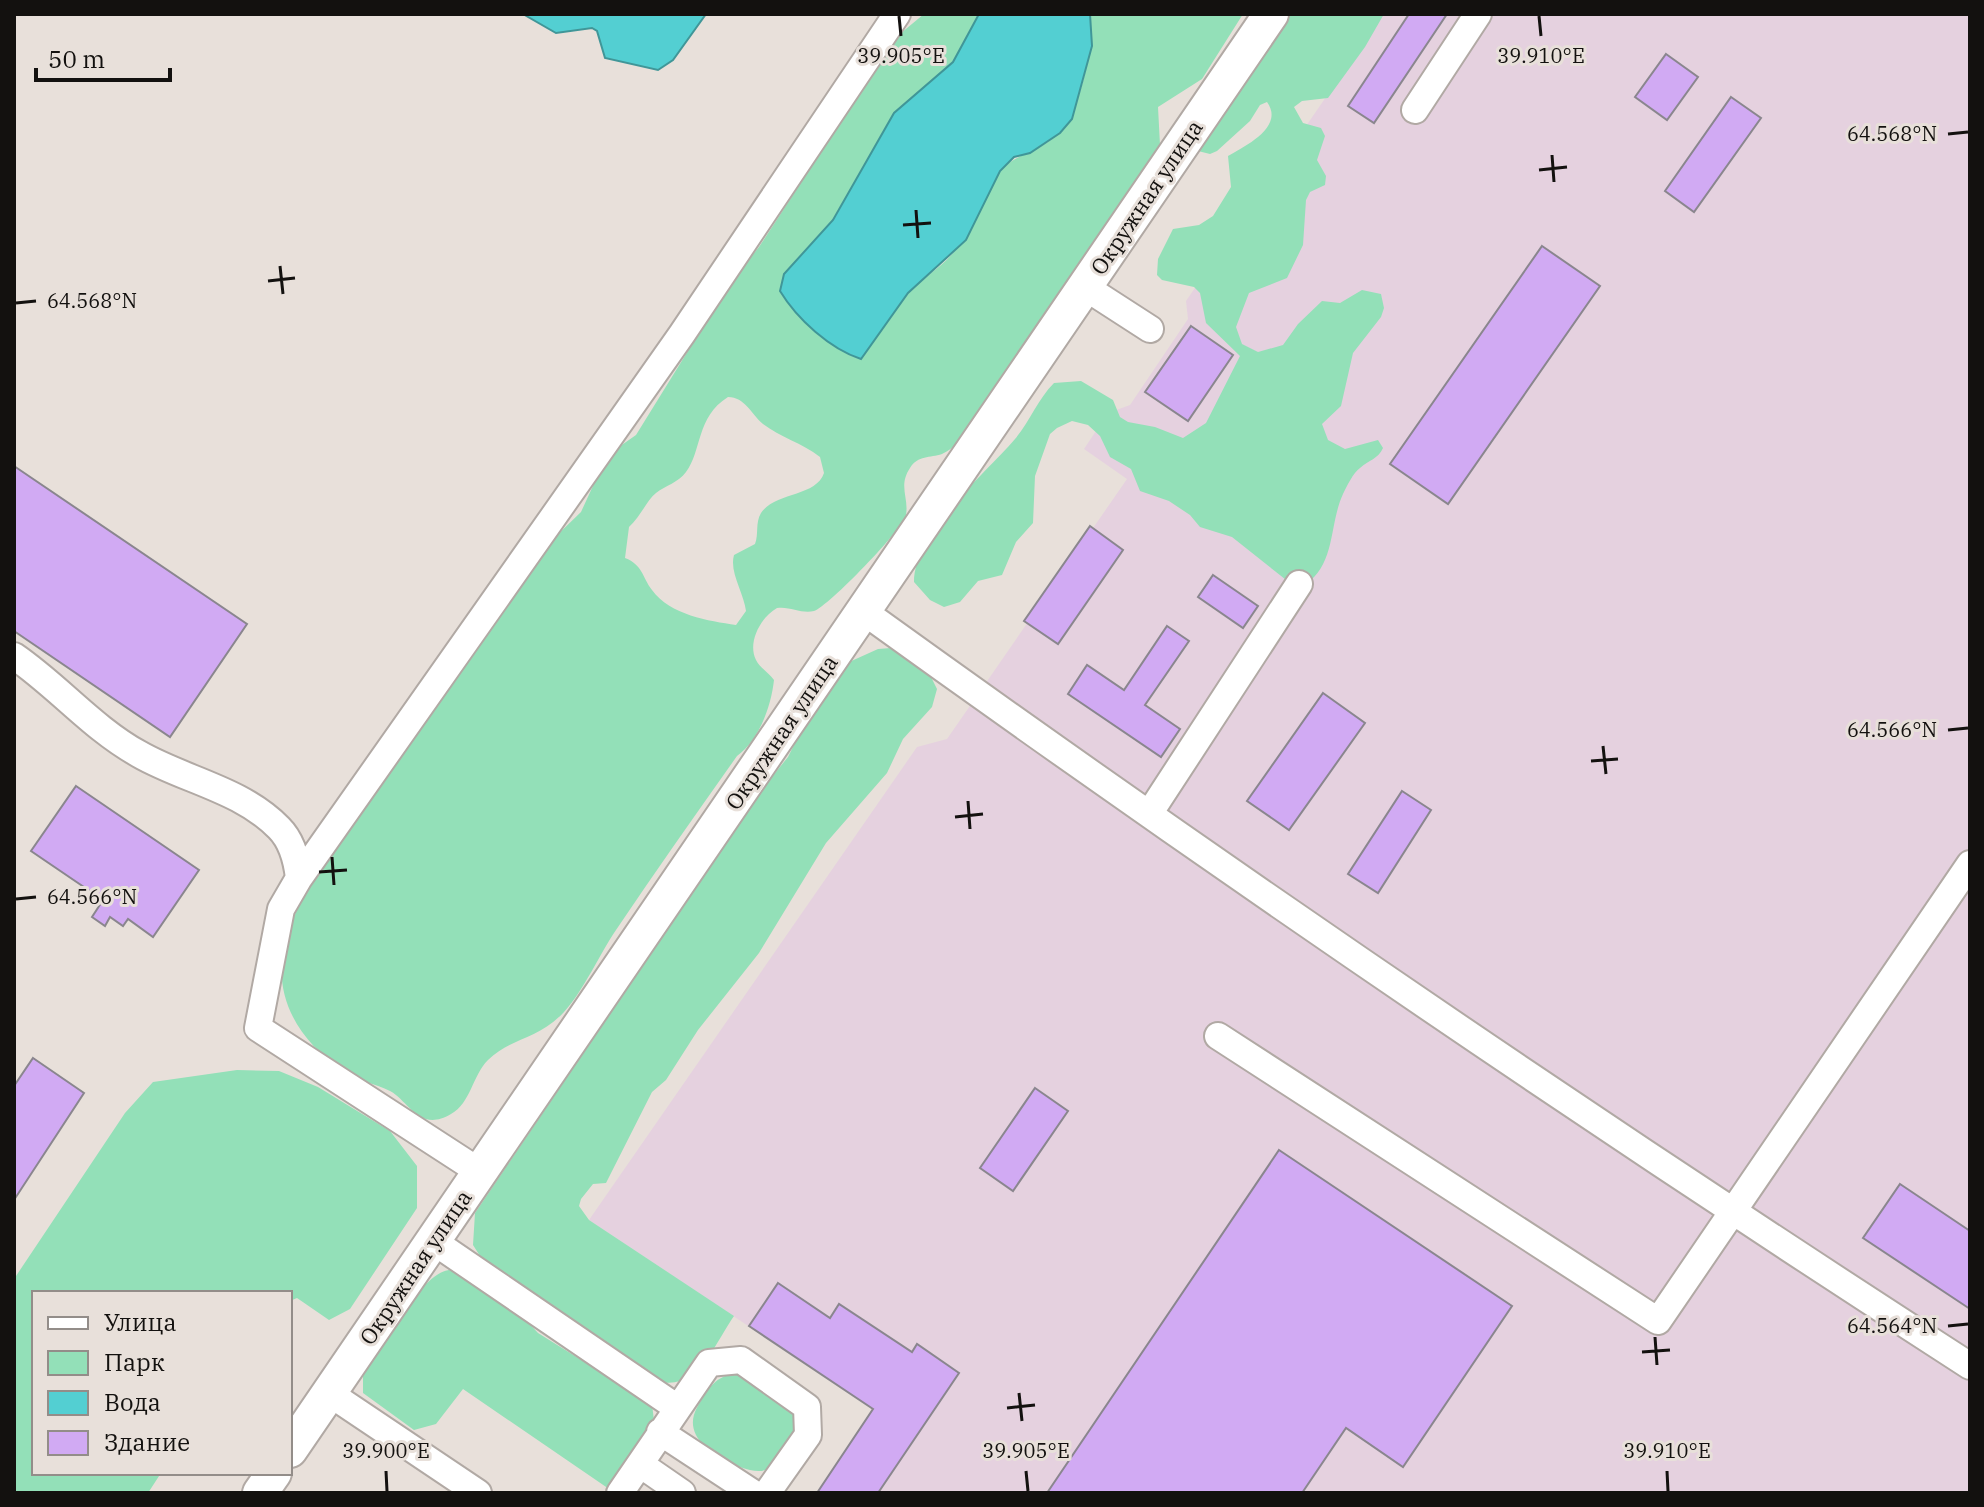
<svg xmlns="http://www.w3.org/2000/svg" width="1984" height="1507" font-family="'IBM Plex Serif',serif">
<rect width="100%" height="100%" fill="#e8e0da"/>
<!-- industrial -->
<path fill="#e5d1df" d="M1383,14H1970V1493H817L873,1409L589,1220L917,747L947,739L1127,479L1084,449L1108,413L1130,405L1188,319L1186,301Z"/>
<!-- green -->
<path fill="#93e0b8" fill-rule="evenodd" d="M924,14H979L953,62L894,113L833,220L784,274L790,306L830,343L861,358C878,338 890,314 907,294C920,279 940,269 953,253C973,230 980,199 998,174C1012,156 1030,154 1048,142C1082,118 1092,53 1090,14H1243L1202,79L1158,107L1160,145L1157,153L969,428C961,438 954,449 942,454C930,458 918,455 910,468C898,486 909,497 906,515C905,527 828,607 814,611C801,614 790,606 777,608C761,617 747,642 756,660C760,668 769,673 774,680C771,707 759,740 737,756C696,814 655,872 616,930C599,955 584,990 564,1012C538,1040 512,1037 488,1060C472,1076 471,1103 451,1114C419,1133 409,1101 390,1091C376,1084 358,1081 345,1072C276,1026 262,960 309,890L308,884L501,608L518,590L551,541L581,512L598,475L616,449L636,435L696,338L711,305L759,247L895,38ZM728,397C745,397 751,414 763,424C780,437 802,443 820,457L824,473C816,497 775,492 761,513C755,523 759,534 755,544L734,555C729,572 744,593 746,611L736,625C709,621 670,615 652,590C642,577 643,565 625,558L629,527C641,516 647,500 656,493C666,485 678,483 686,472C702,451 696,417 728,397Z
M1287,14H1384L1365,47L1328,98L1302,101L1294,107L1303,123L1321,128L1325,136L1317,160L1326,176L1325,185L1310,192L1306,200L1303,245L1287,278L1249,293L1236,327L1242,344L1258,352L1283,345L1298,324L1322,301L1340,303L1362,290L1381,294L1384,308L1381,317L1353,353L1341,406L1322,424L1328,440L1345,449L1378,440L1383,448C1378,459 1369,460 1360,468C1353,473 1347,486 1343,494C1329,524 1336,563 1306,584L1290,583L1232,537L1200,527L1190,515L1169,501L1140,491L1131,469L1110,457L1100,436L1088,425L1072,421L1057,428L1050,434L1035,476L1033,523L1016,542L1002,575L978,581L960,602L944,607L930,600L914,582C914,533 986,473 1015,439C1030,421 1038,399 1054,383L1081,381L1113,400L1120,417L1128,422L1155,427L1183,438L1206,423L1240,356L1206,323L1200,293L1194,287L1162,280L1157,275L1158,259L1173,229L1199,225L1213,216L1231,187L1228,156C1245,146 1285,127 1267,102L1260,105L1250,121L1217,151L1210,154L1194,150Z
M904,647L929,673L937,689L932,707L903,739L887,773L826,843L759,953L698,1030L666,1080L652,1092L606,1183L593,1184L581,1199L579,1206L589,1220L734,1316C716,1342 696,1393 658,1381L480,1256L473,1245L475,1213L763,788L788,757L807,719L847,663L878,649Z
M237,1070L279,1071L318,1087L390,1131L417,1166V1208L350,1309L329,1320L297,1298L290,1301V1293H34V1473H161L148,1493H14V1279L125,1113L153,1082Z
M449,1270C485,1277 515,1307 538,1333L652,1404L655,1429L612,1491L463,1389L436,1424L414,1430L363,1393V1376C380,1351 420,1273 449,1270Z
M746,1372L792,1405L798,1427C791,1439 782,1460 770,1468C752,1480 704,1452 696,1435C688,1419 697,1407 705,1394C717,1377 725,1374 746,1372Z"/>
<!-- water -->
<path fill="#53cfd2" stroke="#409698" stroke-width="2" d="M523,14H706L673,60L658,70L605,58L597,31L592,28L556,33Z
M979,14H1090L1092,46L1072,119L1060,133L1030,153L1014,157L1000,171L966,240L908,293L861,359C830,349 797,319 780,291L784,274L833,220L894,113L953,62Z"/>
<!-- building -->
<path fill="#d1aaf3" stroke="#8a868e" stroke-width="2" d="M1409,14H1447L1374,123L1348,106Z
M1666,54L1698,77L1667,120L1635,97Z
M1731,97L1761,118L1694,212L1665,191Z
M1542,246L1600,286L1448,504L1390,464Z
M1191,326L1233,355L1188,421L1145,392Z
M14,466L247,624L170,737L14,631Z
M1090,526L1123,550L1058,644L1024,621Z
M1213,575L1258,606L1243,628L1198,597Z
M1167,626L1189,641L1145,705L1180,729L1161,757L1068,694L1087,665L1124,690Z
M1323,693L1365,723L1289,830L1247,801Z
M76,786L199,870L153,937L128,919L123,926L110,917L105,926L92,917L103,900L31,851Z
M1402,791L1431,810L1378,893L1348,874Z
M33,1058L84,1093L14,1200V1086Z
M1035,1088L1068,1111L1013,1191L980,1168Z
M1279,1150L1512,1306L1403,1467L1346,1428L1302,1493H1047Z
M1900,1184L1970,1231V1309L1863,1238Z
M778,1283L830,1318L839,1304L912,1352L917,1344L959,1373L878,1493H817L873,1409L749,1326Z"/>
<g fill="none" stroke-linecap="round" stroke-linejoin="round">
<defs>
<path id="minor" d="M1415,110L1478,14
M1085,287L1150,329
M863,611C1225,872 1595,1124 1970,1366
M14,656C58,686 92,728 139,754C184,780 241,789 279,828C292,841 297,861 299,878
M1149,814L1299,584
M1218,1036L1658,1321L1970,864
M480,1172L258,1028L281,909L299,878L682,334L897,14
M433,1241L676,1407
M329,1393L478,1493
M660,1432L753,1493
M640,1464L682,1493
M620,1493L709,1363L741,1360L807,1407L808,1435L767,1493"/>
<path id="major" d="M290,1450L1271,14
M260,1493L274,1473"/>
</defs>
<!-- minor casing -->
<use href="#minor" stroke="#b1a9a4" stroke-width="30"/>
<!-- major casing -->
<use href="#major" stroke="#b1a9a4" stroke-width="38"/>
<!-- minor -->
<use href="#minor" stroke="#fff" stroke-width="26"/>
<!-- major -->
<use href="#major" stroke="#fff" stroke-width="34"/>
</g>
<!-- ticks -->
<path fill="none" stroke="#13110f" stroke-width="3" d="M899,16L901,36M1539,16L1541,36M1948,134L1968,132M1552,155L1554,182M1539,170L1567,167M916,210L918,238M903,225L931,223M280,266L283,294M268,281L295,278M16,303L36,301M1948,730L1968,728M1603,746L1606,774M1591,761L1618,759M968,801L970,829M955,817L983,814M332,857L334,885M319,872L347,870M16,899L36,897M1948,1326L1968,1324M1655,1337L1657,1365M1642,1352L1670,1350M1019,1393L1022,1421M1007,1408L1035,1405M386,1471L387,1491M1026,1471L1028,1491M1667,1471L1668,1491"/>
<g text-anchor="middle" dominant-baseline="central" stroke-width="6" stroke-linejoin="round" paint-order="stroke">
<!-- street labels -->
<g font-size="22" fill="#13110f" stroke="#e8e0da">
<text transform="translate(1146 197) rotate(-56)">Окружная улица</text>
<text transform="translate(781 732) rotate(-56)">Окружная улица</text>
<text transform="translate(415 1267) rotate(-56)">Окружная улица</text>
</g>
</g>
<g font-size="20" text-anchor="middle" fill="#13110f" stroke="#e8e0da" stroke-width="6" stroke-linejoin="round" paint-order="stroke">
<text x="901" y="63">39.905°E</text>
<text x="1541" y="63">39.910°E</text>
<text x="1892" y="141">64.568°N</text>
<text x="92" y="308">64.568°N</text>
<text x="1892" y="737">64.566°N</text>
<text x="92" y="904">64.566°N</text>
<text x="1892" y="1333">64.564°N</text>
<text x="386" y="1458">39.900°E</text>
<text x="1026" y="1458">39.905°E</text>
<text x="1667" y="1458">39.910°E</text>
</g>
<!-- border -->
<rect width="1984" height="1507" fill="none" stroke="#13110f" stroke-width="32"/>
<!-- legend -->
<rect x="32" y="1291" width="260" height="184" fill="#e8e0da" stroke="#938d89" stroke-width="2"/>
<rect x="48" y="1317" width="40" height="12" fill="#ffffff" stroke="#938d89" stroke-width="2"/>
<text x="104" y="1331" font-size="24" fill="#13110f">Улица</text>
<rect x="48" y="1351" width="40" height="24" fill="#93e0b8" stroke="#938d89" stroke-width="2"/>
<text x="104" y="1371" font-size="24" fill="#13110f">Парк</text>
<rect x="48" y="1391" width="40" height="24" fill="#53cfd2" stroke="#938d89" stroke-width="2"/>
<text x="104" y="1411" font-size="24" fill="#13110f">Вода</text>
<rect x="48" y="1431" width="40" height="24" fill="#d1aaf3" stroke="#938d89" stroke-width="2"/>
<text x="104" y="1451" font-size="24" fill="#13110f">Здание</text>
<!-- scale -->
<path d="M36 68v12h134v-12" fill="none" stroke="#13110f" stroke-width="4"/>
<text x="48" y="68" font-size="24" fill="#13110f" stroke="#e8e0da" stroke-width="6" paint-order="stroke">50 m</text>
</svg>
